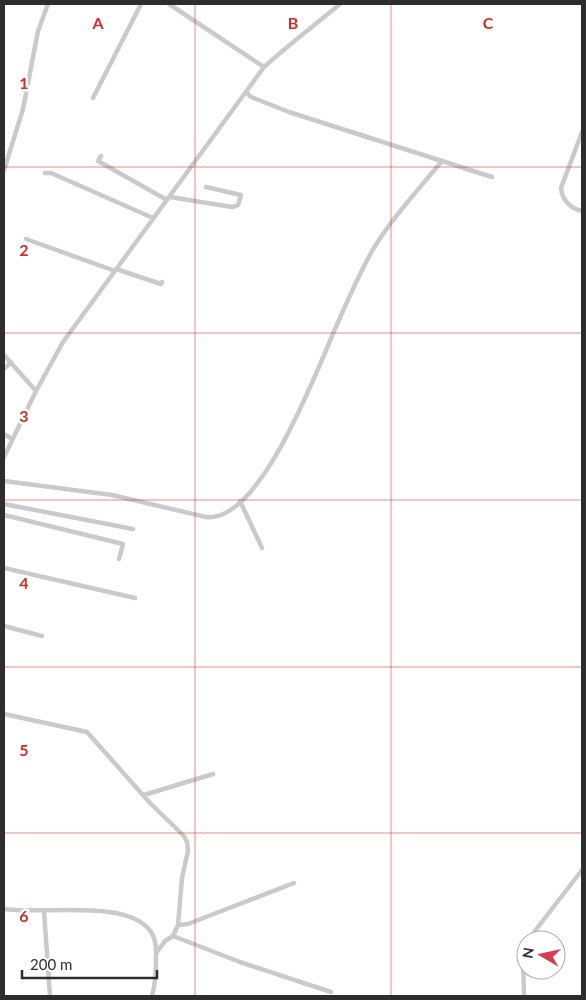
<svg xmlns="http://www.w3.org/2000/svg" width="586" height="1000" font-family="Lato,sans-serif">
<rect width="100%" height="100%" fill="#fff"/>
<g fill="none" stroke-linecap="round" stroke-linejoin="round">
<!-- minor -->
<path stroke="#cacaca" stroke-width="4.5" d="M169,4L264,67
M246,92L251,97L289,112L492,177
M93,98L141,4
M582,132L561,188C562,200 571,209 582,211
M101,156L98,161L167,200
M4,170L23,109L38,31L48,4
M45,173H51L153,218
M170,197L232,207L238,205L241,195L206,187
M26,239L115,271
M116,269L161,284L162,282
M4,355L36,391
M4,369L11,362
M4,434L12,439
M4,457L36,391L63,342L264,67C288,45 315,25 340,4
M4,481L112,495L206,517C262,524 320,361 339,320C349,297 360,273 372,251C392,218 418,190 442,161
M240,501L262,548
M4,504L133,529
M4,515L123,544L119,559
M4,568L135,598
M4,626L42,636
M4,714L87,732L150,803L184,836L187,842L188,851L182,878L178,925L173,936L165,941L157,952
M144,795L213,774
M4,909C41,915 129,898 151,932C157,941 156,952 156,962C156,974 155,985 152,996
M44,911L50,996
M178,925L188,924L294,883
M173,936L240,962L331,992
M528,940L582,870
M524,996L523,956L526,943"/>
</g>
<!-- grid -->
<path fill="none" stroke="#d62828" stroke-width="1" stroke-opacity="0.55" d="M195,4V996M391,4V996M4,167H582M4,333H582M4,500H582M4,667H582M4,833H582"/>
<g font-size="16" text-anchor="middle" font-weight="bold" fill="#d62828" stroke="#fff" stroke-width="5" stroke-linejoin="round" paint-order="stroke">
<text x="98" y="29">A</text>
<text x="293" y="29">B</text>
<text x="488" y="29">C</text>
<text x="24" y="89">1</text>
<text x="24" y="256">2</text>
<text x="24" y="422">3</text>
<text x="24" y="589">4</text>
<text x="24" y="756">5</text>
<text x="24" y="922">6</text>
</g>
<!-- border -->
<rect width="586" height="1000" fill="none" stroke="#2d2d2d" stroke-width="10"/>
<!-- north arrow -->
<g transform="translate(541 955) rotate(279)"><circle r="24" fill="#ffffff" stroke="#ababab"/>
<path d="M0-4L9 19L0 12L-9 19Z" fill="#d43f50"/>
<text y="-8" font-size="14" font-weight="bold" text-anchor="middle" fill="#2d2d2d">N</text>
</g>
<!-- scale -->
<path d="M22 970v8h135v-8" fill="none" stroke="#2d2d2d" stroke-width="2.5"/>
<text x="30" y="970" font-size="15" fill="#2d2d2d" stroke="#ffffff" stroke-width="4" paint-order="stroke">200 m</text>
</svg>
